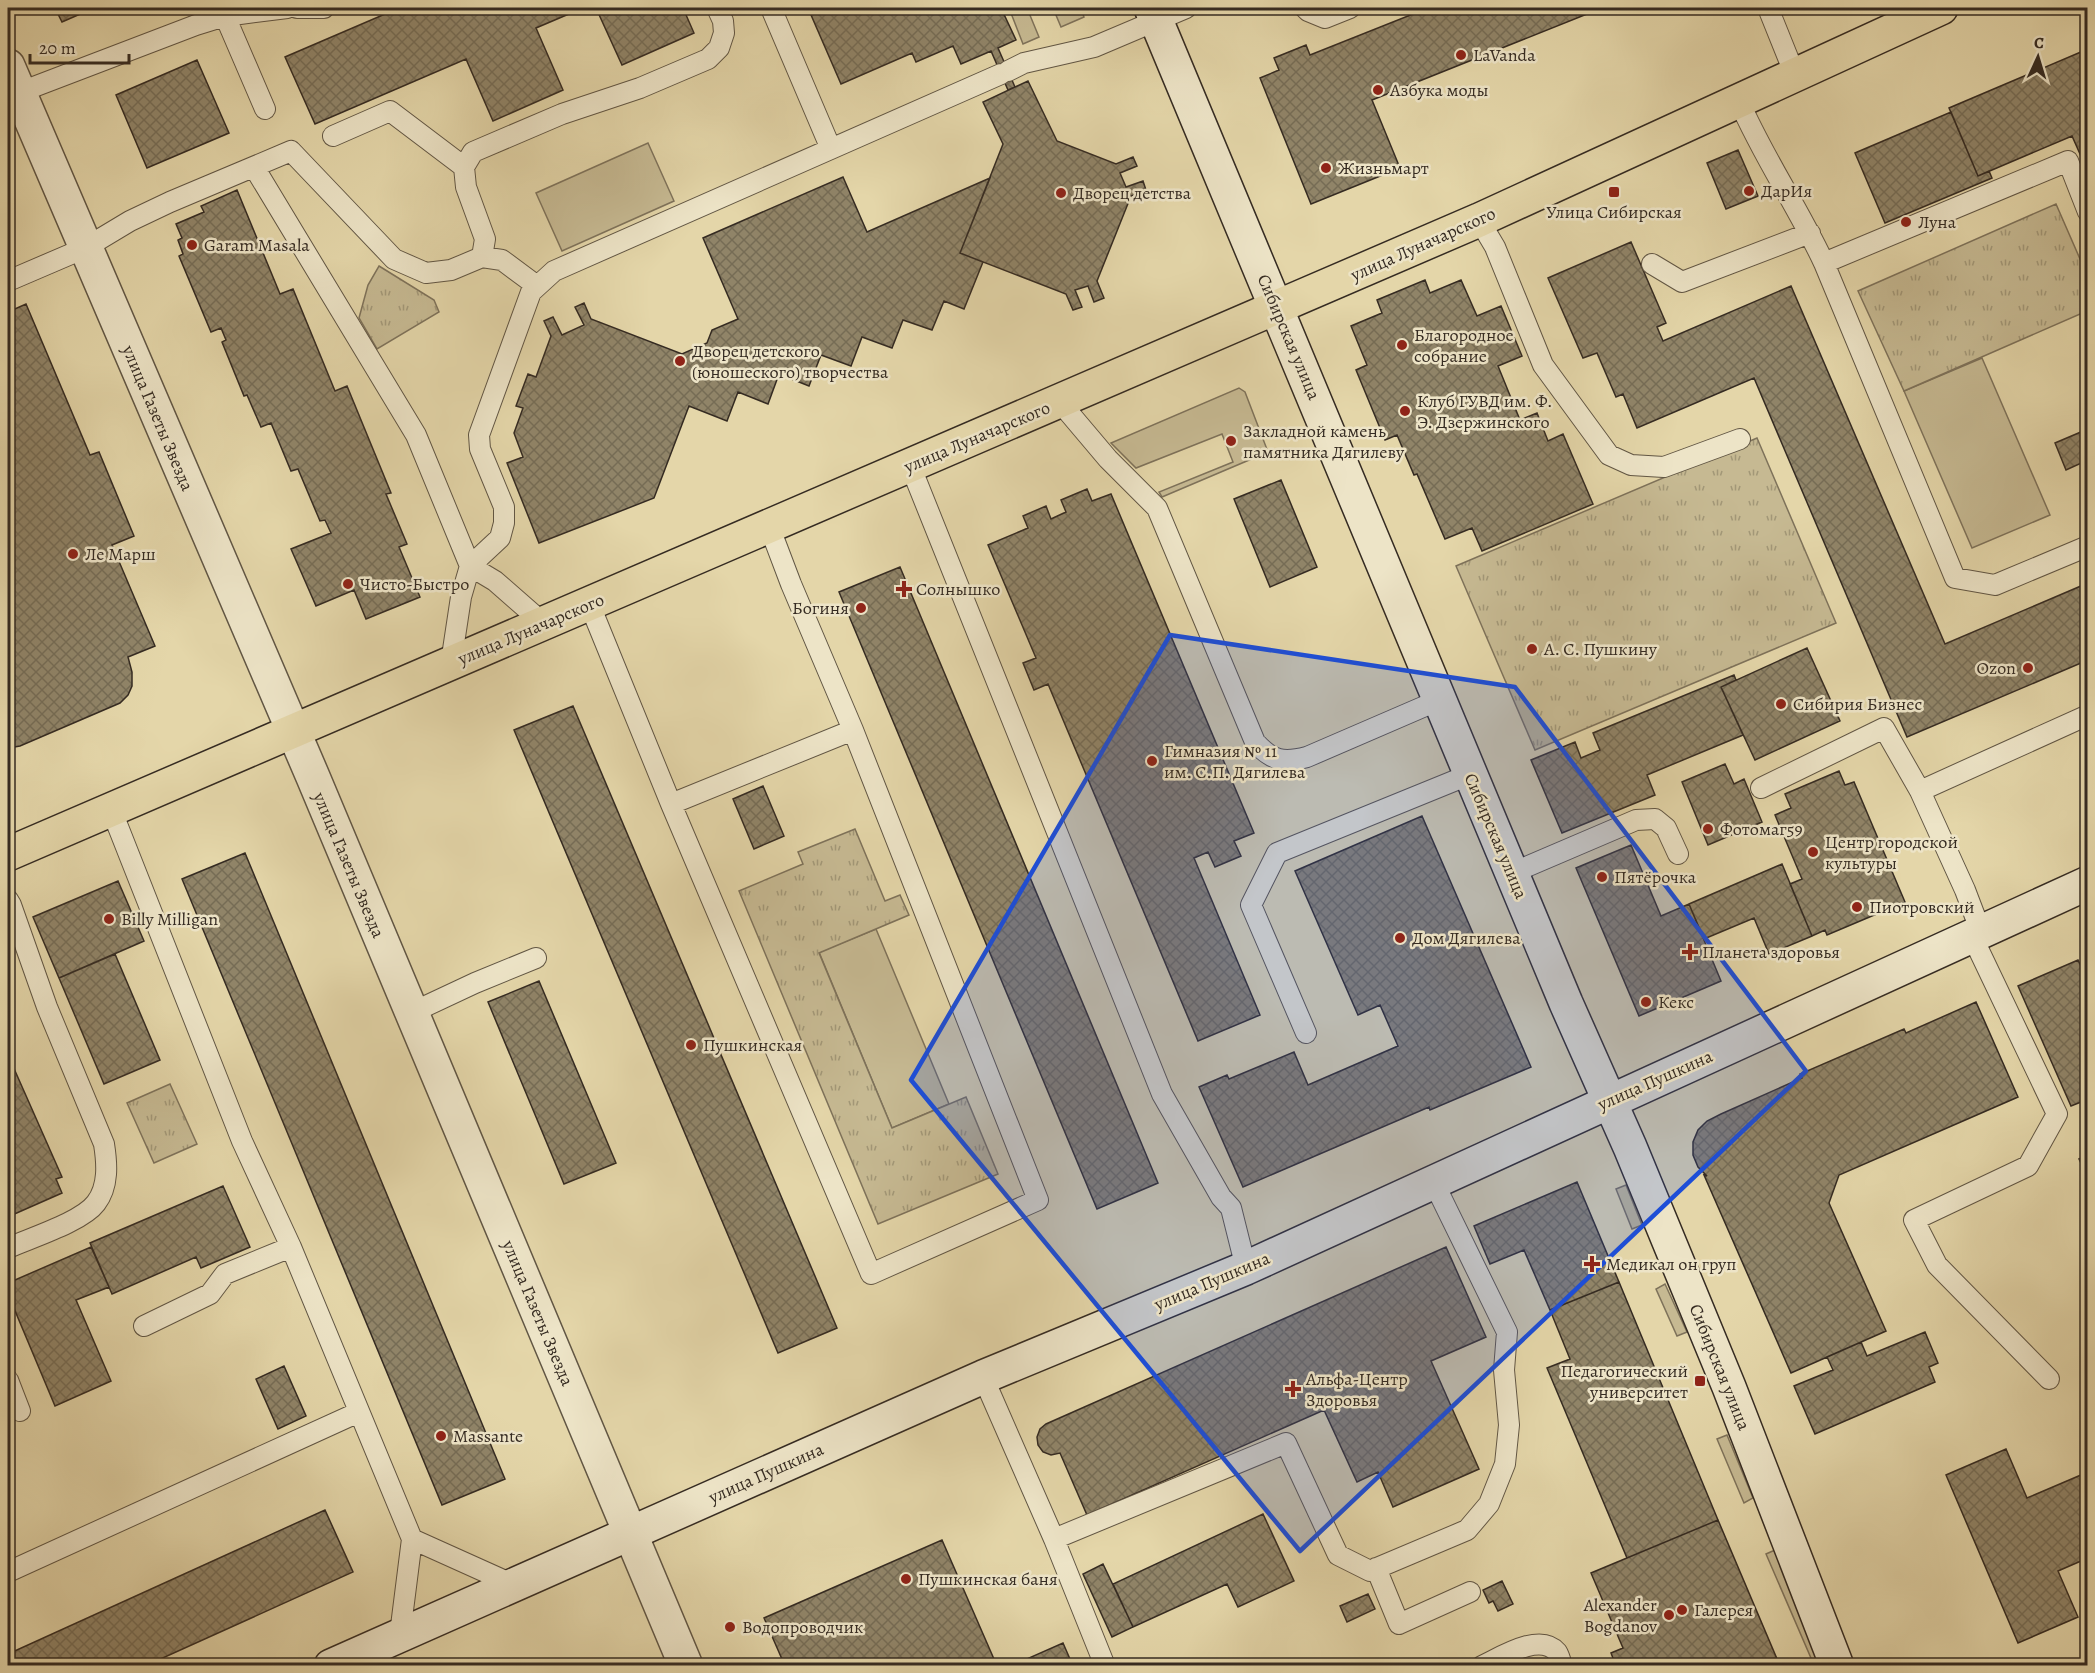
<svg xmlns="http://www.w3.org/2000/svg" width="2095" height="1673" font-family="Alegreya,serif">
<defs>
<pattern id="park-tufts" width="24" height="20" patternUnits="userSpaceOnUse" patternTransform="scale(1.5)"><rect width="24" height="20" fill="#c6b992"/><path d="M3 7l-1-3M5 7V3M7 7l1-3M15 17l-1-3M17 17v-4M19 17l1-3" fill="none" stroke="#a29777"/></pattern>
<pattern id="building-cross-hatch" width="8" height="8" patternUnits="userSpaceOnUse" patternTransform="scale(1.5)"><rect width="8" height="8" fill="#908468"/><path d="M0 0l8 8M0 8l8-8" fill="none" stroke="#766c55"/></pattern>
</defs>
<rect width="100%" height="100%" fill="#e4d6a9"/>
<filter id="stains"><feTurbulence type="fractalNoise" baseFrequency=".00333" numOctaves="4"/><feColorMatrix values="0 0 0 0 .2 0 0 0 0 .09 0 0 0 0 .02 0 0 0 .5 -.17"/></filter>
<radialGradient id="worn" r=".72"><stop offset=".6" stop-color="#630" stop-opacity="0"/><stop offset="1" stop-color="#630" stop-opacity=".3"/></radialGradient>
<!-- grass -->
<path fill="#c6b992" stroke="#7e725a" stroke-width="1.5" d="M1009,8H1027L1039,37L1023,44Z
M1053,8H1081L1084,17L1061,27Z
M648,143L674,201L562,251L536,193Z
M1982,358L2050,515L1972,548L1904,391Z
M1239,388L1245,392L1268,452L1162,497L1159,492L1233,462L1222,434L1136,468L1111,443Z
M876,929L949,1104L892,1128L819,952Z
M1626,1185L1642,1225L1632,1229L1616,1189Z
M1665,1284L1687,1332L1677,1336L1656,1289Z
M1727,1435L1753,1498L1744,1503L1717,1439Z
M1775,1550L1824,1665H1814L1766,1554Z"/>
<!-- park -->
<path fill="url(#park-tufts)" stroke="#7e725a" stroke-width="1.5" d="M2056,204L2087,275V311L1904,391L1858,291Z
M379,266L434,300L439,312L377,349L359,318L368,285Z
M1757,438L1836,623L1535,750L1456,566Z
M855,829L885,901L900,895L909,915L819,953L892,1128L966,1097L998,1174L878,1224L739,891L803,864L798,852Z
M170,1084L197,1144L154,1163L127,1103Z"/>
<!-- building -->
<path fill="url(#building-cross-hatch)" stroke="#352b22" stroke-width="1.5" d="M55,8H94L62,22Z
M399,8H583L536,28L563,90L493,121L466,59L315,124L285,57Z
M596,8H683L694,33L622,65Z
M808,8H1001L1016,40L998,48L1015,87L1008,90L991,51L961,64L953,46L916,62L912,53L841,84Z
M1428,8H1602L1372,100L1400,168L1311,204L1260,78L1279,70L1274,58L1306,45L1310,55Z
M2088,49V172L2072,136L1978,176L1949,108Z
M197,60L229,133L147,168L116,95Z
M1028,81L1057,141L1116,164L1133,157L1137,166L1120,173L1126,187L1143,181L1146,190L1131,196L1097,281L1104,298L1094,302L1088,286L1075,290L1082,307L1073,310L1066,294L960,253L1003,144L983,102Z
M1951,112L1978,176L1989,171L1992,178L1885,223L1855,153Z
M1738,150L1758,196L1726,209L1707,163Z
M843,177L867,232L990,178L960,253L983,262L964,309L944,301L932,330L903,320L892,348L862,337L851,366L821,355L809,386L779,374L768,404L738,392L727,421L689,406L654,498L539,543L507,463L523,457L514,433L523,408L516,406L528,374L536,377L551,336L544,321L553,317L562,335L584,325L575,307L584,303L591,319L682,354L707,343L712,330L738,319L703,238Z
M237,190L280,294L293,289L335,391L347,386L391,493L386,494L407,544L399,547L420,597L366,619L354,590L316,606L291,549L331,533L325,520L320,521L298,469L291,471L271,423L261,427L247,395L244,396L222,342L226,340L221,328L211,332L179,256L183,254L178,240L182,238L176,224L204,212L201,206Z
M1631,242L1666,323L1657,327L1663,341L1791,286L1945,644L2088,583V660L1907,737L1754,378L1637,428L1623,394L1616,397L1597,353L1583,358L1548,278Z
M1425,280L1430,293L1461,280L1477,316L1501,306L1522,356L1498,366L1520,420L1537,413L1548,441L1563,434L1593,504L1482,551L1472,528L1445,539L1417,474L1414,475L1397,435L1385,440L1356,370L1367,365L1351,326L1382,313L1377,300Z
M26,304L90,455L99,452L134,536L112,545L155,646L128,657L132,672V686L128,695L120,703L20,746L8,748V312Z
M2088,429V460L2066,470L2055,443Z
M1281,480L1317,567L1270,587L1234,499Z
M1087,489L1092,501L1111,494L1254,833L1234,841L1241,856L1215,867L1208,852L1194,858L1260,1015L1198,1041L1048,684L1034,690L1023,663L1036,658L988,545L1028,528L1023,516L1046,506L1051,519L1066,512L1061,500Z
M900,567L1158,1183L1097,1209L839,592Z
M1807,648L1840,721L1755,760L1721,687Z
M1734,675L1736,680L1721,687L1743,735L1647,775L1655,795L1562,833L1531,760L1575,742L1581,758L1600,750L1593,733Z
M573,706L837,1328L778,1353L514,730Z
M1725,764L1734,784L1744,779L1762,822L1708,845L1682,782Z
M1839,771L1845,785L1854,782L1905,902L1827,935L1825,930L1812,936L1790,884L1802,879L1775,815L1791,808L1785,794Z
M763,786L784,836L754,849L733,799Z
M1422,816L1531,1067L1430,1110L1429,1107L1243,1187L1199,1087L1227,1075L1229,1079L1294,1052L1308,1085L1398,1046L1380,1005L1358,1015L1295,871Z
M1631,845L1661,916L1689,904L1721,981L1639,1016L1576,868Z
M245,853L505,1479L442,1505L182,879Z
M1782,864L1812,936L1769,954L1754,918L1704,939L1689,904Z
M118,881L144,941L59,978L33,917Z
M115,954L160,1060L104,1084L59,978Z
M2078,960L2088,981V1117L2081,1102L2071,1106L2018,986Z
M539,981L616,1163L564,1184L488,1002Z
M1976,1002L2018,1097L1839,1175L1829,1203L1886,1331L1791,1373L1704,1175L1707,1176L1698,1167L1693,1155V1142L1698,1130L1707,1121L1721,1114L1802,1078L1800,1074L1904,1029L1906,1033Z
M8,1055L62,1177L56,1179L62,1193L10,1216L8,1211Z
M2088,1155V1179L2079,1159Z
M1577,1182L1619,1282L1550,1310L1524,1250L1490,1264L1474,1226Z
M223,1186L250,1247L201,1268L196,1257L112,1294L90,1243Z
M91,1247L109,1287L76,1300L111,1381L55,1406L8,1294V1283Z
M1446,1247L1486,1337L1431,1361L1479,1469L1393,1507L1378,1472L1357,1482L1324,1410L1087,1515L1060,1453L1051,1455L1043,1452L1038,1445L1037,1437L1040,1429L1046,1424Z
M1619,1282L1718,1520L1627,1558L1547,1368L1570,1359L1550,1310Z
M1925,1332L1938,1363L1929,1367L1935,1382L1815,1434L1794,1386L1833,1370L1827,1357L1861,1342L1867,1356Z
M284,1366L306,1416L278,1429L256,1379Z
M2006,1449L2027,1498L2088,1472V1558L2058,1571L2078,1617L2018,1643L1946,1475Z
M325,1510L353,1572L145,1666H8V1654Z
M1263,1514L1294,1581L1238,1607L1227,1584L1133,1627L1113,1584Z
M1718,1520L1780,1666H1616L1611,1653L1623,1648L1591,1573Z
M942,1540L997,1666H785L764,1618Z
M1103,1564L1133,1627L1112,1637L1083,1574Z
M1502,1581L1513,1604L1498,1611L1493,1601L1489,1603L1483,1590Z
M1368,1594L1375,1609L1347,1622L1340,1606Z
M1063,1643L1073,1666H1011Z"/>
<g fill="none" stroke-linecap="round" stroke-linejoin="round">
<defs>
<path id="lane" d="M297,8H324
M771,8L831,149
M1305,8L1308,11L1325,18L1350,8
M1768,8L1795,75
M1008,71L1024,63L1094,47L1186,8
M10,96L196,25L225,16L239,8
M1739,101C1763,157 1798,207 1824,263L2068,161L2088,212
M265,109L225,16L287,8
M333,136L390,111L464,167
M254,167L416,435L470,566L461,597L451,663
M1479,220L1495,247L1543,365L1609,455L1631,465L1664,467L1740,439
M482,257L485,239L466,187L464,167L473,152L562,114L640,88L708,59L719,48L724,33L723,21L717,8
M1824,263L1955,578L1995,585L2088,546
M1652,264L1682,282L1810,233
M8,281L85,248L130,221L170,202L291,151L394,259L426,273L451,270L482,257L502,260L537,286
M1059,401L1108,459L1157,508L1255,742C1272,761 1283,763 1307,757L1439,700
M910,465L1162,1094L1221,1197L1231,1208L1246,1268
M589,603L671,804L871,1274L1038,1200L853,730L791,584L769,526
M543,623L495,581L470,566L500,538L504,523V507L480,449L479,435L531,292L554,271L1001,74
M1761,788L1884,728L1920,791
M671,804L853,730
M111,809L242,1141L291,1247L412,1539L400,1634
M1512,873L1636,820L1655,819L1666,828L1678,854
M8,900L11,905L47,1007L104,1144C107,1163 109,1186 96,1203C82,1222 30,1238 8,1248
M1981,932L1965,890L1920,791L2088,715
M1972,936L2057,1114L2028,1166L1914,1220L1937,1265L2049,1379
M411,1013L475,983L536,958
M1306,1033L1251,905L1277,853L1471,774
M144,1326L210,1294L225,1274L291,1247
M983,1377L1054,1539L1286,1443L1338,1555L1370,1571L1467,1530L1489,1504L1505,1464L1509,1425L1504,1370L1507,1332L1433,1181
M8,1380L20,1411
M412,1539L512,1584
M1054,1539L1105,1666
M1376,1568L1399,1624L1470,1592
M8,1572L359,1412
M1482,1666C1501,1657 1540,1632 1557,1652C1559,1655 1561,1662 1562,1666"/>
<path id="street" d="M8,66L313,777L686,1666"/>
<path id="secondary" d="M1151,8L1566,1003L1630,1147L1729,1387L1837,1666
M331,1666L983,1377L1246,1268L2088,883"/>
<path id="primary" d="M8,854L1479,220L1941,8"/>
</defs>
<!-- lane casing -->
<use href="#lane" stroke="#615644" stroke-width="22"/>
<!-- street casing -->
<use href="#street" stroke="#615644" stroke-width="36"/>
<!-- secondary casing -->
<use href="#secondary" stroke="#352b22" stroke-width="36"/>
<!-- primary casing -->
<use href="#primary" stroke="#352b22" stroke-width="36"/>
<!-- lane -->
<use href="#lane" stroke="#ede4c7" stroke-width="20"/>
<!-- street -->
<use href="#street" stroke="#ede4c7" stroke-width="33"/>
<!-- secondary -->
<use href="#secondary" stroke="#ede4c7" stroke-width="33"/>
<!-- primary -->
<use href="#primary" stroke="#e4d6a9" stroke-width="33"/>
</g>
<!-- marked area -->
<path fill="#1d4ed8" fill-opacity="0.2" stroke="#1d4ed8" stroke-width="4.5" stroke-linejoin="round" d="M1170,635L1515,687L1806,1071L1300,1551L911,1080Z"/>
<!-- markers -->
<g fill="#8f2418" stroke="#ede4c7" stroke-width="2">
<circle cx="1461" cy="55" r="6"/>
<circle cx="1378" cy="90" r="6"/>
<circle cx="1326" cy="168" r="6"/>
<circle cx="1749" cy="191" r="6"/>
<rect x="1608" y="186" width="12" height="12" rx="3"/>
<circle cx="1061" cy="193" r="6"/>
<circle cx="1906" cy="222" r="6"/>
<circle cx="192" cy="245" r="6"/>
<circle cx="1402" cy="345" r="6"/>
<circle cx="680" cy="361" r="6"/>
<circle cx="1405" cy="411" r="6"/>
<circle cx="1231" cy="441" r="6"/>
<circle cx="73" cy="554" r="6"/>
<circle cx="348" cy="584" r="6"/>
<path d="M901 580h6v6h6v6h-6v6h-6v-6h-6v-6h6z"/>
<circle cx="861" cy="608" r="6"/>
<circle cx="1532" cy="649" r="6"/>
<circle cx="2028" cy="668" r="6"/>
<circle cx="1781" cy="704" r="6"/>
<circle cx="1152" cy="761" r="6"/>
<circle cx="1708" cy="829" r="6"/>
<circle cx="1813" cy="852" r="6"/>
<circle cx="1602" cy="877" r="6"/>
<circle cx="1857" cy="907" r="6"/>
<circle cx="109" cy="919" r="6"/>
<circle cx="1400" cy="938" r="6"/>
<path d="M1687 943h6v6h6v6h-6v6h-6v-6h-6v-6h6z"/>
<circle cx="1646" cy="1002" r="6"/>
<circle cx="691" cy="1045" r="6"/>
<path d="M1589 1255h6v6h6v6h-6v6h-6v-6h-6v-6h6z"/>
<rect x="1694" y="1375" width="12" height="12" rx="3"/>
<path d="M1290 1380h6v6h6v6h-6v6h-6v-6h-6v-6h6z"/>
<circle cx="441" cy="1436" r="6"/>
<circle cx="906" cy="1579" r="6"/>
<circle cx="1682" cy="1610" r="6"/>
<circle cx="1669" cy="1615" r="6"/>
<circle cx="730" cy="1627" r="6"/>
</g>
<g text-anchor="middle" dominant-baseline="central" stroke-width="5" stroke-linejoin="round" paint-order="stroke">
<!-- poi labels -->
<g font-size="18" fill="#352b22" stroke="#ede4c7" text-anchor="start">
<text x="1473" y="55">LaVanda</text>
<text x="1390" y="90">Азбука моды</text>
<text x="1338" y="168">Жизньмарт</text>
<text x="1761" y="191">ДарИя</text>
<text x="1073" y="193">Дворец детства</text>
<text x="1614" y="212" text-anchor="middle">Улица Сибирская</text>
<text x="1918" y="222">Луна</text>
<text x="204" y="245">Garam Masala</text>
<text x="1414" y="335">Благородное<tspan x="1414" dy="21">собрание</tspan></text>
<text x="692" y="351">Дворец детского<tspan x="692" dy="21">(юношеского) творчества</tspan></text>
<text x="1417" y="401">Клуб ГУВД им. Ф.<tspan x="1417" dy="21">Э. Дзержинского</tspan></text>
<text x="1243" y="431">Закладной камень<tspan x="1243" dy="21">памятника Дягилеву</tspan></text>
<text x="85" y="554">Ле Марш</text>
<text x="360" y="584">Чисто-Быстро</text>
<text x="916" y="589">Солнышко</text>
<text x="849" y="608" text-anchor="end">Богиня</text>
<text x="1544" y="649">А. С. Пушкину</text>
<text x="2016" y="668" text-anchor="end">Ozon</text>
<text x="1793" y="704">Сибирия Бизнес</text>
<text x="1164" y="751">Гимназия № 11<tspan x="1164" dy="21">им. С.П. Дягилева</tspan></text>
<text x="1720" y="829">Фотомаг59</text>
<text x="1825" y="842">Центр городской<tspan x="1825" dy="21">культуры</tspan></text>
<text x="1614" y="877">Пятёрочка</text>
<text x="1869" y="907">Пиотровский</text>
<text x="121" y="919">Billy Milligan</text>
<text x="1412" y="938">Дом Дягилева</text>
<text x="1702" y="952">Планета здоровья</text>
<text x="1658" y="1002">Кекс</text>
<text x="703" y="1045">Пушкинская</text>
<text x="1606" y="1264">Медикал он груп</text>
<text x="1688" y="1371" text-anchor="end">Педагогический<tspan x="1688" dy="21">университет</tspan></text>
<text x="1306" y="1379">Альфа-Центр<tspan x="1306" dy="21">Здоровья</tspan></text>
<text x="453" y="1436">Massante</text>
<text x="918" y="1579">Пушкинская баня</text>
<text x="1657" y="1605" text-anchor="end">Alexander<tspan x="1657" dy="21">Bogdanov</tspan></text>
<text x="1694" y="1610">Галерея</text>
<text x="742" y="1627">Водопроводчик</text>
</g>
<!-- street labels -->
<g font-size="18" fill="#352b22" stroke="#ede4c7">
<text transform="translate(1423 244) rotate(-24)">улица Луначарского</text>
<text transform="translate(1289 337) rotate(67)">Сибирская улица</text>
<text transform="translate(158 418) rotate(67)">улица Газеты Звезда</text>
<text transform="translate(977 437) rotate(-23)">улица Луначарского</text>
<text transform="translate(531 629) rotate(-23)">улица Луначарского</text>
<text transform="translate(1496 836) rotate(67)">Сибирская улица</text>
<text transform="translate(349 865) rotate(67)">улица Газеты Звезда</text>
<text transform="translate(1655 1080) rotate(-24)">улица Пушкина</text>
<text transform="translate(1212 1281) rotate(-23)">улица Пушкина</text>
<text transform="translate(538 1313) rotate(67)">улица Газеты Звезда</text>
<text transform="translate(1720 1367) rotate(68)">Сибирская улица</text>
<text transform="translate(766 1473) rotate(-24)">улица Пушкина</text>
</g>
</g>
<!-- margin -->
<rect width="2095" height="1673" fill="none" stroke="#e4d6a9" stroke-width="30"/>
<rect x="9" y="9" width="2077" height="1655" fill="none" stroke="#352b22" stroke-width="3"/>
<rect x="15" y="15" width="2065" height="1643" fill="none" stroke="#352b22" stroke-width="1.5"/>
<!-- north arrow -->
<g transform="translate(2038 57) rotate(4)" stroke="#ede4c7" stroke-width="4.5" paint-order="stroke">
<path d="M0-4.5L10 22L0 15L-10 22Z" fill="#352b22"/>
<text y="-9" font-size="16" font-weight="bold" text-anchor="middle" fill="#352b22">С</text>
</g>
<!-- scale -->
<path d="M30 54v9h99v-9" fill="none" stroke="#352b22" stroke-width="3"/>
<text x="39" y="54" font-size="18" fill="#352b22" stroke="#ede4c7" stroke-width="4.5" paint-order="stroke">20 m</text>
<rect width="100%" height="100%" filter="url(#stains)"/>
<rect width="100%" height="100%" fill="url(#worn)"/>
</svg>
